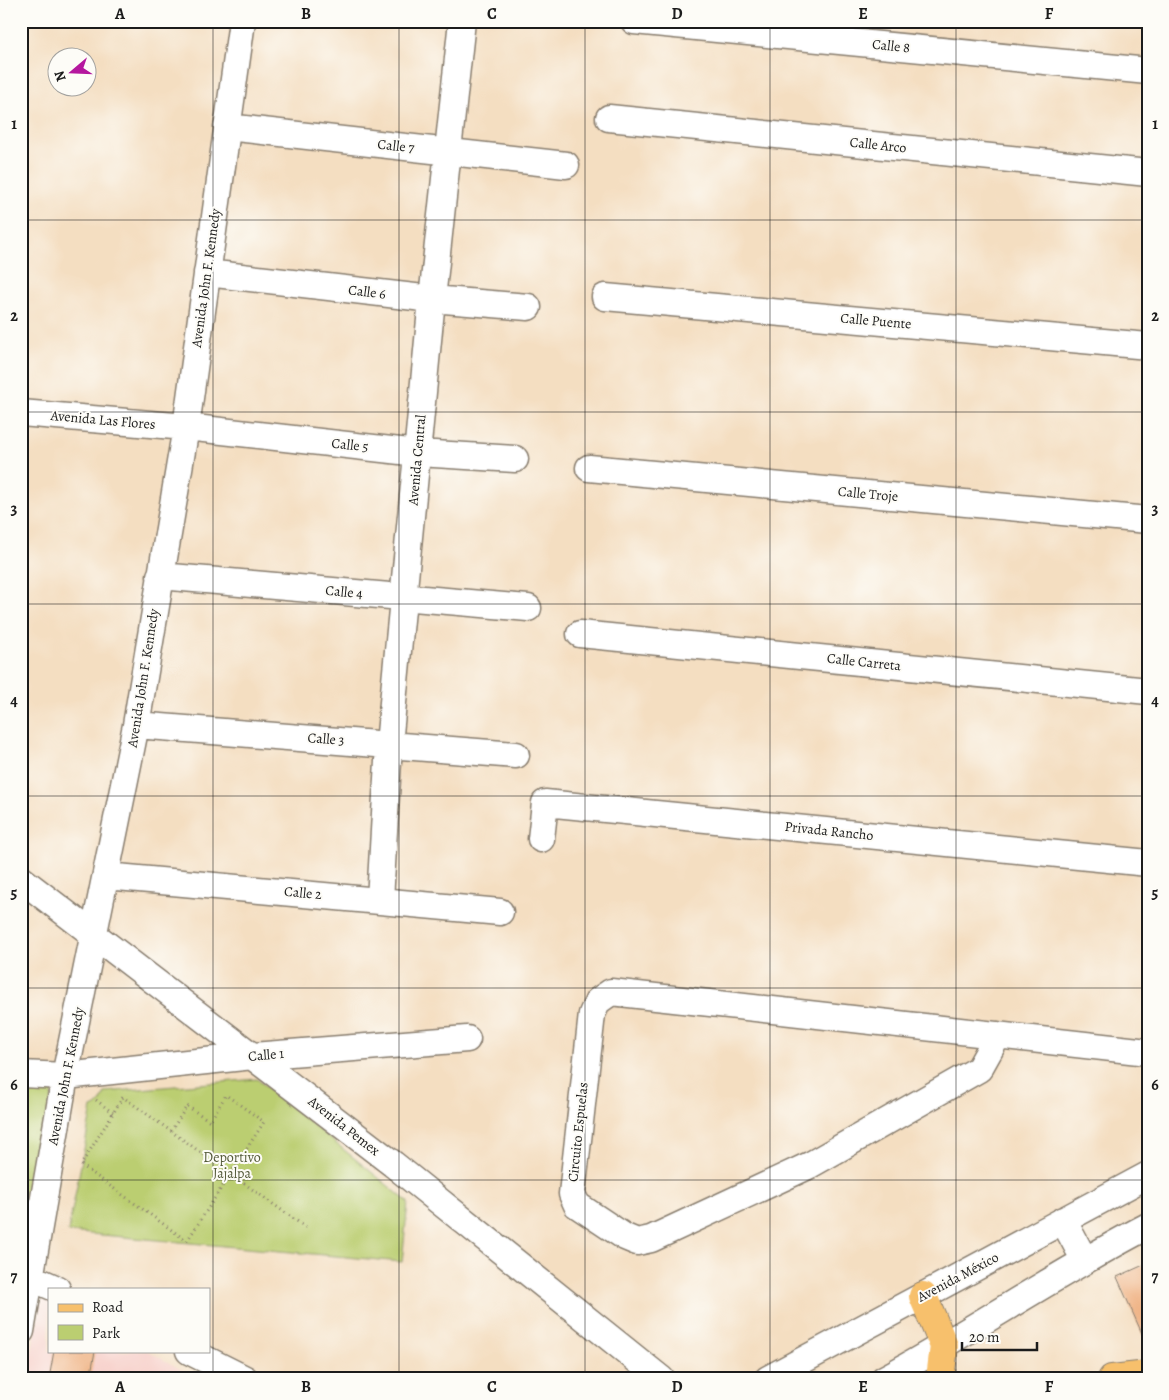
<svg xmlns="http://www.w3.org/2000/svg" width="1169" height="1400" font-family="Alegreya,serif">
<rect width="100%" height="100%" fill="#fdfcf7"/>
<filter id="ink" filterUnits="userSpaceOnUse"><feTurbulence type="fractalNoise" baseFrequency=".02" numOctaves="2"/><feDisplacementMap in="SourceGraphic" scale="10" xChannelSelector="R" yChannelSelector="G"/><feConvolveMatrix kernelMatrix="1 2 1 2 8 2 1 2 1" color-interpolation-filters="sRGB"/></filter>
<filter id="wash" filterUnits="userSpaceOnUse"><feTurbulence type="fractalNoise" baseFrequency=".0096" numOctaves="4" result="noise"/><feDisplacementMap in="SourceGraphic" scale="20" xChannelSelector="R" yChannelSelector="G"/><feGaussianBlur stdDeviation="1.12" result="paint"/><feColorMatrix in="noise" values="0 0 0 0 0 0 0 0 0 0 0 0 0 0 0 0 0 1.4 0 .05"/><feComposite in="paint" operator="in"/></filter>
<g filter="url(#wash)">
<rect width="100%" height="100%" fill="#f4dec1"/>
<!-- built -->
<path fill="#f7d0ca" d="M42,1294L49,1298V1351H148L198,1379H27Z"/>
<!-- green -->
<path fill="#bbce71" stroke="#6c7546" d="M257,1079L408,1202L402,1262L68,1232L92,1108C100,1105 102,1100 105,1092Z
M21,1084L53,1091L21,1261Z"/>
<g id="blocks">
<!-- building -->
<path fill="#f0b588" d="M1148,1263V1347L1117,1277Z
M54,1351H95L90,1379H49Z"/>
</g>
</g>
<g filter="url(#ink)">
<use href="#blocks" fill-opacity="0" stroke="#887d6e" stroke-width="1"/>
<g fill="none" stroke-linecap="round" stroke-linejoin="round">
<defs>
<path id="street" d="M634,21L1148,71
M609,118L1148,173
M227,127L566,165
M207,273L432,299L528,307
M605,297L1148,346
M21,413L186,427L418,453L515,459
M589,468L1148,520
M160,576L528,608
M580,634L1148,691
M136,725L516,755
M541,839L545,803L1148,863
M106,876L500,912
M21,879L393,1164L661,1379
M380,900L389,744L432,299L462,21
M998,1035L979,1069L810,1165L651,1239L637,1242L625,1237L577,1205L572,1194L592,1014L598,1001L611,992L1148,1052
M21,1074L65,1076L253,1056L467,1039
M1063,1220L1084,1259
M21,1273L57,1289
M21,1331L65,1076L136,725L186,427L242,21
M189,1351L245,1379
M768,1379L1148,1175
M884,1379C974,1330 1057,1273 1148,1226"/>
<path id="primary" d="M1112,1379L1148,1375"/>
<path id="highway" d="M923,1296L944,1346L940,1379"/>
</defs>
<!-- street casing -->
<use href="#street" stroke="#887d6e" stroke-width="29"/>
<!-- primary casing -->
<use href="#primary" stroke="#887d6e" stroke-width="30"/>
<!-- highway casing -->
<use href="#highway" stroke="#887d6e" stroke-width="30"/>
<!-- path -->
<path stroke="#887d6e" stroke-width="3" stroke-dasharray="1 4" stroke-linecap="butt" d="M96,1100L113,1113
M171,1131L187,1106L210,1121L226,1095L264,1122L187,1241L81,1165L123,1097L308,1229"/>
<!-- street -->
<use href="#street" stroke="#fff" stroke-width="26"/>
<!-- primary -->
<use href="#primary" stroke="#f7c06c" stroke-width="28"/>
<!-- highway -->
<use href="#highway" stroke="#f7c06c" stroke-width="28"/>
</g>
</g>
<!-- grid -->
<path fill="none" stroke="#1c1c1c" stroke-width="1" stroke-opacity="0.55" d="M213,21V1379M399,21V1379M585,21V1379M770,21V1379M956,21V1379M21,220H1148M21,412H1148M21,604H1148M21,796H1148M21,988H1148M21,1180H1148"/>
<g text-anchor="middle" dominant-baseline="central" stroke-width="4" stroke-linejoin="round" paint-order="stroke">
<!-- street labels -->
<g font-size="14" fill="#1c1c1c" stroke="#fdfcf7">
<text transform="translate(891 46) rotate(6)">Calle 8</text>
<text transform="translate(878 145) rotate(6)">Calle Arco</text>
<text transform="translate(396 146) rotate(6)">Calle 7</text>
<text transform="translate(206 278) rotate(-82)">Avenida John F. Kennedy</text>
<text transform="translate(367 292) rotate(7)">Calle 6</text>
<text transform="translate(876 321) rotate(5)">Calle Puente</text>
<text transform="translate(103 420) rotate(5)">Avenida Las Flores</text>
<text transform="translate(350 445) rotate(6)">Calle 5</text>
<text transform="translate(417 460) rotate(-85)">Avenida Central</text>
<text transform="translate(868 494) rotate(5)">Calle Troje</text>
<text transform="translate(344 592) rotate(5)">Calle 4</text>
<text transform="translate(864 662) rotate(6)">Calle Carreta</text>
<text transform="translate(143 678) rotate(-81)">Avenida John F. Kennedy</text>
<text transform="translate(326 739) rotate(4)">Calle 3</text>
<text transform="translate(829 831) rotate(6)">Privada Rancho</text>
<text transform="translate(303 893) rotate(5)">Calle 2</text>
<text transform="translate(266 1055) rotate(-5)">Calle 1</text>
<text transform="translate(66 1076) rotate(-79)">Avenida John F. Kennedy</text>
<text transform="translate(344 1126) rotate(38)">Avenida Pemex</text>
<text transform="translate(578 1132) rotate(-84)">Circuito Espuelas</text>
<text transform="translate(958 1277) rotate(-28)">Avenida México</text>
</g>
<!-- park labels -->
<g font-size="14" fill="#545a3a" stroke="#fdfcf7">
<text x="232" y="1157">Deportivo<tspan x="232" dy="16">Jajalpa</tspan></text>
</g>
</g>
<!-- margin -->
<rect width="1169" height="1400" fill="none" stroke="#fdfcf7" stroke-width="55"/>
<!-- legend -->
<rect x="48" y="1288" width="162" height="65" fill="#fdfcf7" stroke="#a3a29f"/>
<rect x="58" y="1304" width="25" height="8" fill="#f7c06c" stroke="#a3a29f"/>
<text x="92" y="1312" font-size="15" fill="#1c1c1c">Road</text>
<rect x="58" y="1325" width="25" height="15" fill="#bbce71" stroke="#a3a29f"/>
<text x="92" y="1338" font-size="15" fill="#1c1c1c">Park</text>
<!-- north arrow -->
<g transform="translate(72 72) rotate(251)"><circle r="24" fill="#fdfcf7" stroke="#a3a29f"/>
<path d="M0-4L9 19L0 12L-9 19Z" fill="#b5179e"/>
<text y="-8" font-size="14" font-weight="bold" text-anchor="middle" fill="#1c1c1c">N</text>
</g>
<!-- scale -->
<path d="M962 1342v8h75v-8" fill="none" stroke="#1c1c1c" stroke-width="2.5"/>
<text x="969" y="1342" font-size="15" fill="#1c1c1c" stroke="#fdfcf7" stroke-width="4" paint-order="stroke">20 m</text>
<rect x="28" y="28" width="1114" height="1344" fill="none" stroke="#1c1c1c" stroke-width="2"/>
<g font-size="16" text-anchor="middle" font-weight="bold" fill="#1c1c1c">
<text x="120" y="19">A</text>
<text x="306" y="19">B</text>
<text x="492" y="19">C</text>
<text x="677" y="19">D</text>
<text x="863" y="19">E</text>
<text x="1049" y="19">F</text>
<text x="14" y="129">1</text>
<text x="1155" y="129">1</text>
<text x="14" y="321">2</text>
<text x="1155" y="321">2</text>
<text x="14" y="514">3</text>
<text x="1155" y="514">3</text>
<text x="14" y="706">4</text>
<text x="1155" y="706">4</text>
<text x="14" y="898">5</text>
<text x="1155" y="898">5</text>
<text x="14" y="1090">6</text>
<text x="1155" y="1090">6</text>
<text x="14" y="1282">7</text>
<text x="1155" y="1282">7</text>
<text x="120" y="1392">A</text>
<text x="306" y="1392">B</text>
<text x="492" y="1392">C</text>
<text x="677" y="1392">D</text>
<text x="863" y="1392">E</text>
<text x="1049" y="1392">F</text>
</g>
</svg>
